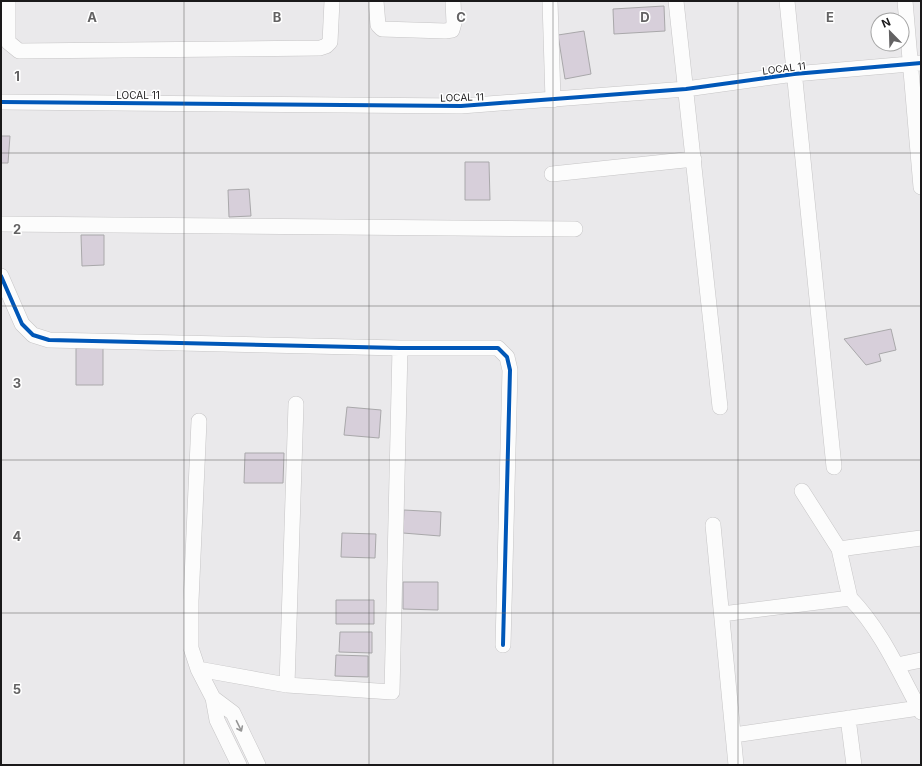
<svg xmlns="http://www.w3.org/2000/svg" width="922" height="766" font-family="Inter,sans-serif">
<rect width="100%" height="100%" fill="#eae9eb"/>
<!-- building -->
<path fill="#d7cfda" stroke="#a9a8aa" d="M664,6L665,31L614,34L613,9Z
M584,31L591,74L565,79L558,35Z
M1,136H10L8,163H1Z
M465,162H489L490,200H465Z
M249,189L251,216L229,217L228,190Z
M81,235H104V265L82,266Z
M891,329L896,350L879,354L881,361L866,365L844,339Z
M76,348H103V385H76Z
M347,407L381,410L379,438L344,435Z
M245,453H284L283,483H244Z
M404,510L441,512L440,536L403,533Z
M342,533L376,534L375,558L341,557Z
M403,582H438V610L403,609Z
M336,600H374V624H336Z
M340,632H372V653L339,652Z
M336,655L368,656V677L335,676Z"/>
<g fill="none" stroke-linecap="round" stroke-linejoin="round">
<defs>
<path id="street" d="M8,1V42L19,51L320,48L326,46L330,42L332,1
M376,1L378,25L382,29L445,31L452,30L454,23L453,1
M550,1L553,100
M676,1L720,407
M787,1L834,467
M905,1L921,187
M1,102L461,106L686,89L794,74L921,63
M552,174L694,159
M1,224L575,229
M1,276L22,324L33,335L49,340L400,348H498L507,357L510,370L503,645
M199,421L191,601V648L198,669L213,698L217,720L239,765
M802,491L839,549L850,598
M713,525L736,765
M839,549L921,538
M722,614L850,598C882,631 899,672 921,712
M897,665L921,660
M198,669L287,685L392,692L400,348
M287,685L296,404
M213,698L233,713L258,765
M848,718L854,765
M734,735L919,708L921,705"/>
</defs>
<!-- street casing -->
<use href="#street" stroke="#c6c5c6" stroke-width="16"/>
<!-- street -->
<use href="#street" stroke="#fcfcfc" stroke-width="15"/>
<defs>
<path id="cycleway" d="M1,102L461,106L686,89L794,74L921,63
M1,276L22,324L33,335L49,340L400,348H498L507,357L510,370L503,645"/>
</defs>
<!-- cycleway casing -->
<use href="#cycleway" stroke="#fff" stroke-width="6"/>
<!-- cycleway -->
<use href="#cycleway" stroke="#0057b8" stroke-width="4"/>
</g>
<!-- one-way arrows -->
<defs><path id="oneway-shaft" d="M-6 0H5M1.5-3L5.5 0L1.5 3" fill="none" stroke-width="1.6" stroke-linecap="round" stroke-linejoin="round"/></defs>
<use stroke="#969696" href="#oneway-shaft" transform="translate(239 726) rotate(64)"/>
<!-- grid -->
<path fill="none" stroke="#636263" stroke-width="1" stroke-opacity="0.55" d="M184,1V765M369,1V765M553,1V765M738,1V765M1,153H921M1,306H921M1,460H921M1,613H921"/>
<g text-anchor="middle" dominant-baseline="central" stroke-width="3" stroke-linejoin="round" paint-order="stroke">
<!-- street labels -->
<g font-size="10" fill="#1a191a" stroke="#fff">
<text transform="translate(784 68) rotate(-7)">LOCAL 11</text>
<text x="138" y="95">LOCAL 11</text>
<text transform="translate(462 97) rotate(-2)">LOCAL 11</text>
</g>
</g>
<g font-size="13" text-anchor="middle" font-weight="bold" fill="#636263" stroke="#fff" stroke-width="3" stroke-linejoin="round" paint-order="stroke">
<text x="92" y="22">A</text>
<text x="277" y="22">B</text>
<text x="461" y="22">C</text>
<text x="645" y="22">D</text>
<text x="830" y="22">E</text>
<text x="17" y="81">1</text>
<text x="17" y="234">2</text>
<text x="17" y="388">3</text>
<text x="17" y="541">4</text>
<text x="17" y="694">5</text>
</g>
<!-- border -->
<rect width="922" height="766" fill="none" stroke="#1a191a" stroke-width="4"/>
<!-- north arrow -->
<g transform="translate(890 32) rotate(337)"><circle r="19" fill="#ffffff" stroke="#a3a3a3"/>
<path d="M0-3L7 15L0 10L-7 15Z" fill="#636263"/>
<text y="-6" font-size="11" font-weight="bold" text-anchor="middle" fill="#1a191a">N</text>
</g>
</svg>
